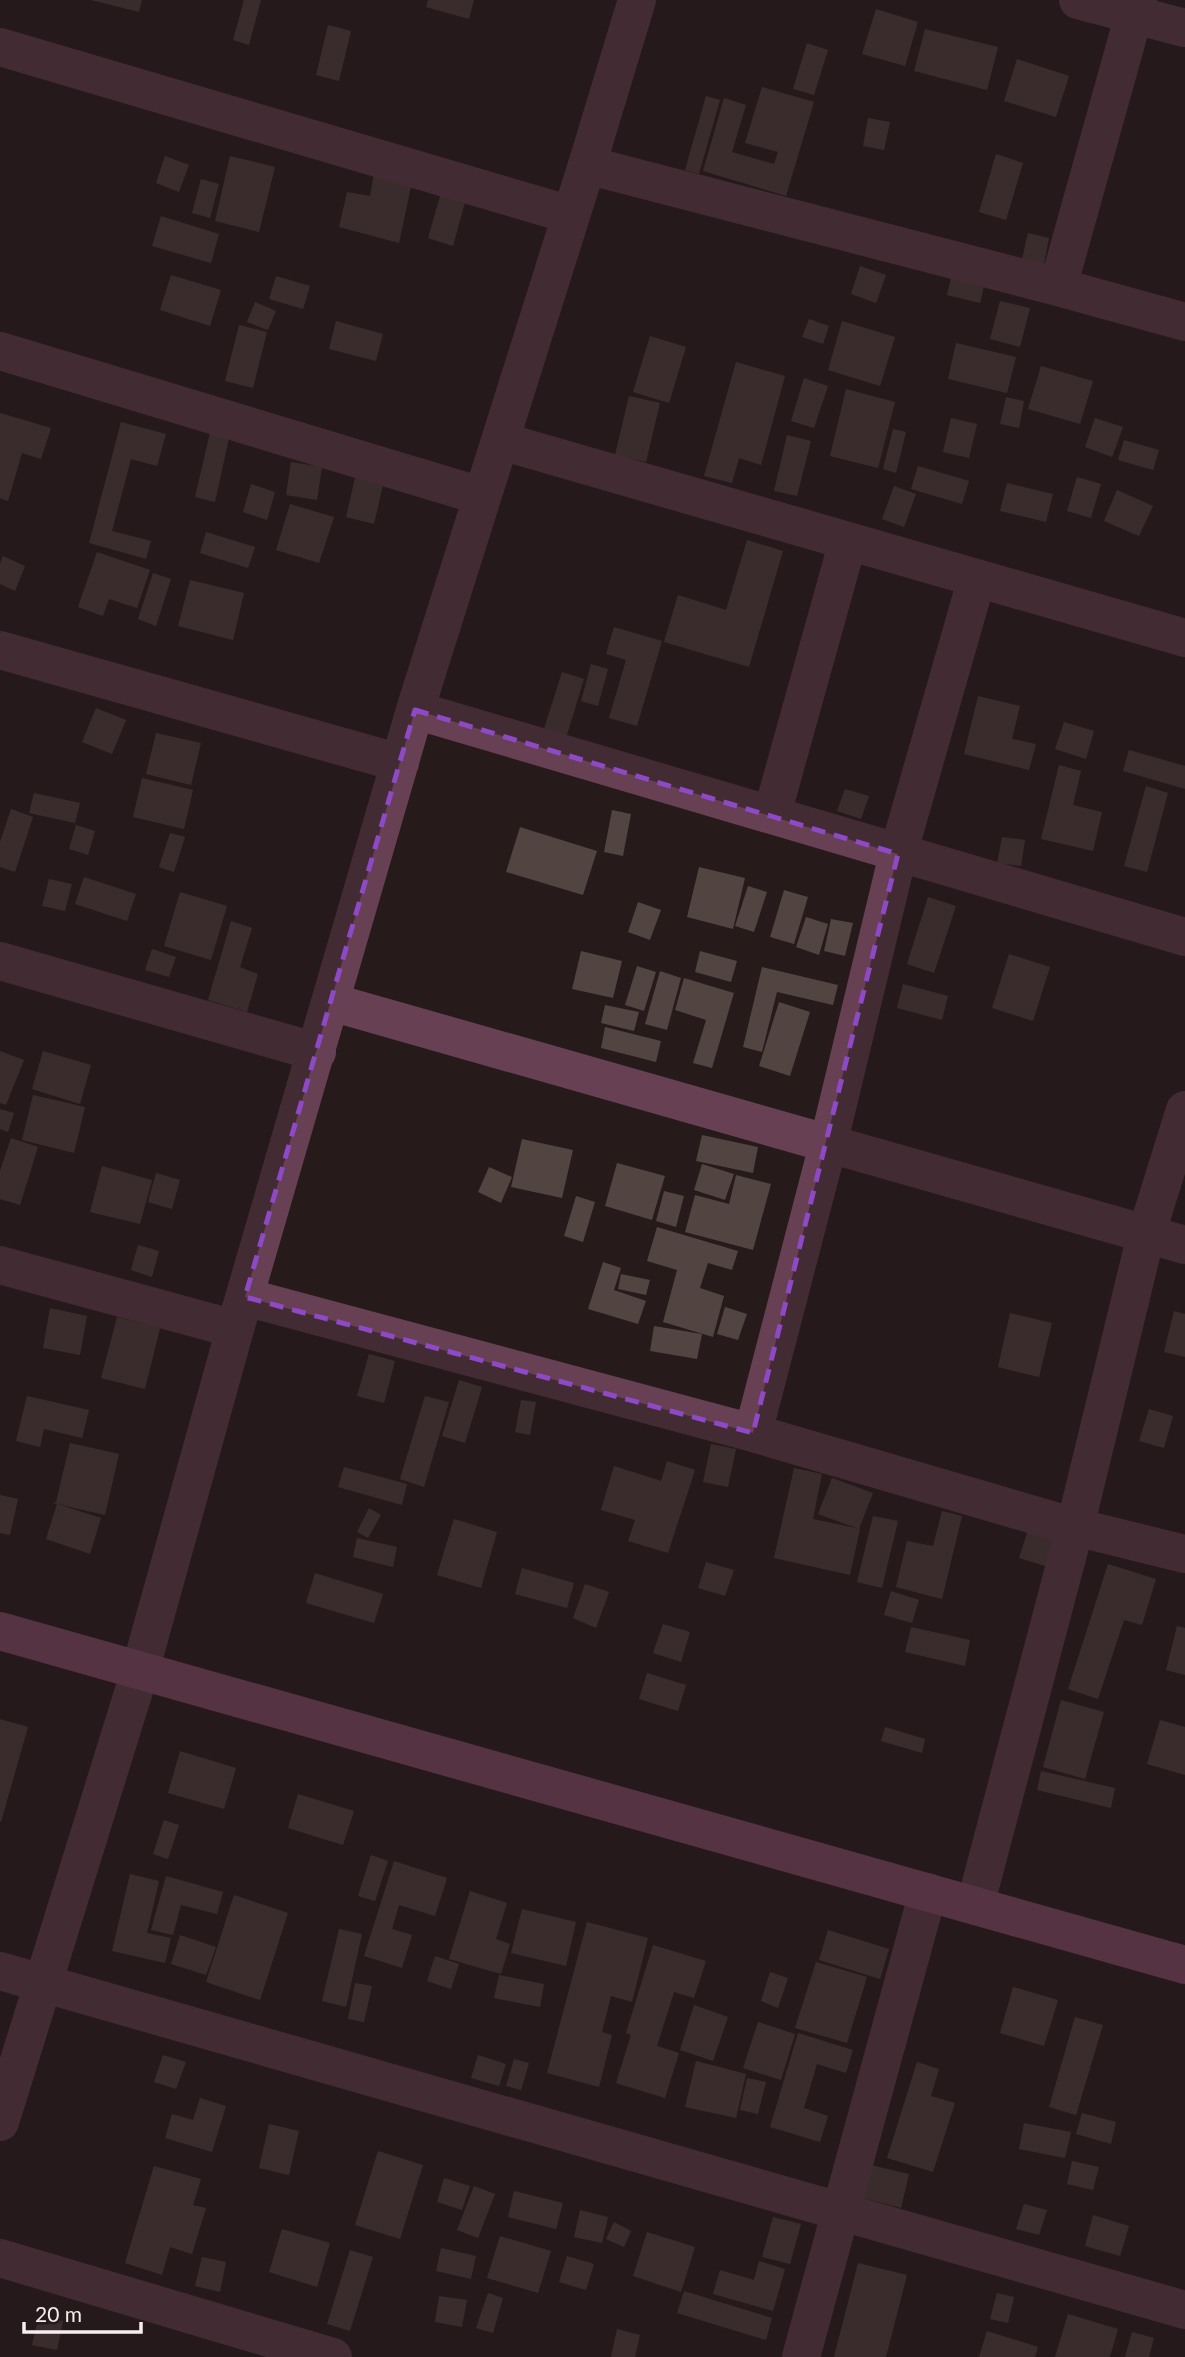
<svg xmlns="http://www.w3.org/2000/svg" width="1185" height="2357" font-family="Lato,sans-serif">
<rect width="100%" height="100%" fill="#261a1b"/>
<!-- building -->
<path fill="#524441" d="M91,0H142L139,12Z
M244,0H261L249,45L233,40Z
M428,0H474L469,19L426,7Z
M876,9L918,22L905,66L862,54Z
M328,25L351,31L339,81L316,75Z
M925,29L998,47L987,90L914,71Z
M807,43L828,50L814,95L793,89Z
M1017,59L1069,76L1056,117L1004,101Z
M762,87L814,102L786,196L703,171L724,98L746,105L732,152L774,164L778,152L745,143Z
M706,96L720,100L699,174L685,170Z
M868,118L890,122L884,150L863,146Z
M996,154L1023,163L1006,220L979,212Z
M165,156L189,165L179,192L156,183Z
M230,156L275,167L259,232L215,221Z
M374,173L412,182L399,243L339,227L347,192L370,196Z
M201,179L219,184L210,218L192,213Z
M440,196L465,202L453,246L428,238Z
M161,216L219,234L211,263L152,246Z
M1028,233L1049,238L1044,264L1022,259Z
M860,266L886,275L876,303L851,294Z
M171,275L221,290L210,326L160,310Z
M276,276L310,286L303,309L269,299Z
M951,278L984,286L980,303L947,295Z
M1000,301L1030,308L1020,347L990,339Z
M255,302L276,311L268,330L247,322Z
M809,319L829,326L823,344L802,337Z
M336,321L383,334L376,361L329,349Z
M842,321L895,337L880,386L828,370Z
M239,325L267,332L253,388L225,381Z
M650,336L686,347L669,403L633,392Z
M956,343L1016,357L1007,393L948,379Z
M736,362L785,376L761,465L739,458L732,483L704,476Z
M1041,366L1093,381L1080,424L1028,409Z
M804,378L828,386L814,428L791,421Z
M846,389L895,402L878,468L830,456Z
M629,396L660,403L646,462L615,455Z
M1006,397L1024,401L1019,428L1000,424Z
M0,413L51,428L41,459L22,453L8,501L0,498Z
M951,418L977,424L969,458L943,452Z
M1095,418L1123,427L1112,457L1085,447Z
M121,422L166,434L157,466L131,459L112,531L151,541L146,559L89,543Z
M893,429L906,432L896,473L883,469Z
M210,433L229,438L215,502L195,497Z
M787,435L811,441L797,496L774,491Z
M1124,440L1159,450L1153,470L1118,460Z
M291,462L322,467L317,500L286,495Z
M918,466L969,481L962,504L911,489Z
M1077,477L1101,484L1091,518L1067,511Z
M355,478L383,485L374,524L346,517Z
M1007,483L1053,494L1046,522L1000,511Z
M251,484L275,492L267,520L243,512Z
M894,486L916,494L904,527L882,519Z
M1117,490L1153,506L1139,536L1104,521Z
M290,504L334,517L319,563L276,550Z
M206,532L255,547L248,568L200,553Z
M747,540L783,551L749,667L664,642L678,595L726,610Z
M97,552L150,570L137,608L109,599L103,616L78,607Z
M3,556L25,566L15,591L0,584V564Z
M153,573L171,579L156,626L138,619Z
M190,580L244,593L233,640L178,626Z
M614,627L662,641L637,726L609,718L626,660L606,654Z
M591,664L608,669L598,706L581,701Z
M562,672L584,679L566,738L543,732Z
M978,696L1020,706L1012,739L1036,744L1029,770L964,754Z
M96,708L126,720L112,754L82,742Z
M1064,722L1094,731L1086,759L1055,749Z
M156,733L201,743L191,785L146,774Z
M1129,750L1185,766V789L1123,771Z
M1059,765L1081,771L1073,805L1102,812L1093,851L1041,839Z
M142,778L193,790L184,829L133,817Z
M1146,786L1168,793L1147,872L1124,866Z
M845,789L869,796L861,819L837,811Z
M34,793L80,803L75,823L29,813Z
M11,809L33,817L15,872L0,867V842Z
M612,810L631,814L623,856L604,852Z
M76,825L95,831L88,855L69,849Z
M520,827L597,851L583,895L506,872Z
M170,833L185,837L174,872L159,867Z
M1002,837L1025,840L1021,866L997,863Z
M699,867L745,878L733,929L687,917Z
M84,877L136,894L127,921L75,904Z
M49,879L72,884L65,911L42,906Z
M748,886L767,892L754,932L735,926Z
M784,890L808,897L794,944L770,937Z
M180,892L227,906L211,960L164,946Z
M928,897L956,906L934,973L907,964Z
M638,902L661,910L650,940L628,932Z
M806,917L828,924L819,955L796,947Z
M831,919L853,923L845,956L824,951Z
M231,921L252,928L240,967L258,974L247,1012L208,1000Z
M152,949L176,957L169,977L145,970Z
M581,951L622,961L613,998L572,989Z
M700,951L737,961L731,982L695,972Z
M1009,954L1050,967L1033,1021L992,1008Z
M637,966L656,972L644,1011L625,1005Z
M762,967L838,985L833,1005L777,992L762,1052L743,1047Z
M660,971L681,978L667,1030L645,1024Z
M684,978L734,993L712,1068L693,1063L706,1020L675,1010Z
M903,984L948,996L942,1020L897,1008Z
M779,1002L810,1012L790,1076L759,1066Z
M605,1005L639,1012L634,1031L601,1023Z
M605,1027L661,1041L656,1062L601,1048Z
M0,1051L24,1060L6,1105L0,1103Z
M43,1051L91,1065L80,1104L32,1089Z
M33,1095L85,1107L74,1153L22,1140Z
M0,1109L14,1113L8,1132L0,1129Z
M702,1135L758,1147L753,1173L696,1161Z
M11,1138L38,1147L20,1205L0,1199V1171Z
M522,1139L573,1150L562,1198L511,1187Z
M617,1163L665,1176L652,1220L605,1206Z
M702,1164L734,1174L725,1200L694,1190Z
M102,1166L152,1180L140,1224L90,1212Z
M489,1167L512,1177L501,1203L478,1192Z
M156,1173L180,1180L172,1209L148,1202Z
M736,1175L771,1184L753,1250L685,1232L695,1195L729,1204Z
M664,1191L684,1196L676,1227L656,1221Z
M576,1196L595,1202L583,1242L564,1236Z
M657,1227L738,1251L732,1270L708,1263L700,1288L724,1296L713,1337L663,1322L677,1270L647,1261Z
M138,1245L159,1251L152,1277L131,1270Z
M603,1262L621,1268L614,1290L646,1301L638,1324L588,1309Z
M621,1274L650,1280L646,1295L618,1289Z
M725,1307L747,1314L738,1340L717,1334Z
M50,1308L87,1316L80,1355L43,1348Z
M1174,1311L1185,1314V1357L1164,1352Z
M1010,1313L1052,1323L1039,1377L998,1367Z
M117,1317L160,1328L145,1389L101,1378Z
M654,1326L702,1334L697,1359L650,1351Z
M369,1354L395,1361L384,1403L357,1396Z
M459,1380L482,1387L465,1443L442,1436Z
M27,1396L89,1410L82,1438L44,1429L40,1447L16,1441Z
M425,1396L449,1402L424,1487L400,1479Z
M521,1400L536,1402L530,1435L515,1432Z
M1149,1409L1173,1416L1164,1448L1139,1441Z
M70,1443L119,1454L105,1515L53,1503L56,1502Z
M711,1444L736,1449L728,1487L703,1482Z
M667,1461L695,1470L668,1553L628,1541L635,1520L601,1510L614,1466L661,1481Z
M344,1467L407,1484L402,1505L338,1487Z
M794,1468L822,1474L813,1519L860,1529L850,1575L774,1558Z
M832,1478L873,1493L859,1529L818,1514Z
M0,1495L18,1499L10,1535L0,1533Z
M57,1504L101,1518L90,1554L46,1539Z
M369,1508L381,1515L368,1538L357,1532Z
M942,1511L962,1516L942,1599L896,1587L907,1541L933,1546Z
M873,1516L898,1521L882,1588L857,1582Z
M454,1519L497,1532L481,1588L437,1575Z
M1031,1521L1069,1532L1058,1570L1019,1558Z
M357,1538L397,1547L393,1567L353,1557Z
M706,1562L734,1570L725,1596L698,1588Z
M1108,1564L1156,1579L1142,1625L1124,1620L1098,1699L1068,1689Z
M522,1568L574,1583L567,1608L515,1594Z
M315,1573L383,1594L374,1623L306,1603Z
M585,1584L609,1592L596,1628L573,1618Z
M891,1591L919,1600L912,1623L884,1615Z
M663,1624L690,1632L681,1662L653,1653Z
M1177,1626L1185,1628V1675L1166,1670Z
M911,1627L970,1640L965,1666L905,1652Z
M647,1673L686,1685L678,1711L639,1699Z
M1061,1700L1104,1712L1085,1779L1043,1767Z
M0,1719L28,1727L1,1822L0,1821Z
M1160,1720L1185,1727V1775L1147,1764Z
M885,1727L925,1739L922,1753L881,1741Z
M180,1751L236,1768L224,1809L168,1793Z
M1041,1771L1115,1788L1111,1808L1037,1790Z
M298,1794L354,1811L343,1845L288,1828Z
M164,1820L179,1825L168,1859L153,1854Z
M371,1855L388,1861L375,1901L358,1896Z
M394,1861L447,1878L435,1916L399,1905L392,1929L412,1935L402,1968L364,1956Z
M130,1874L159,1881L147,1933L171,1938L165,1963L112,1951Z
M166,1876L223,1892L217,1914L181,1905L173,1935L151,1930Z
M470,1891L507,1903L496,1939L510,1944L501,1974L449,1959Z
M234,1895L288,1913L260,2000L206,1982Z
M522,1909L576,1922L566,1966L511,1953Z
M587,1922L648,1938L632,2002L611,1996L602,2032L612,2035L599,2087L547,2073Z
M339,1929L362,1934L346,2007L322,2001Z
M828,1930L889,1949L880,1979L819,1960Z
M180,1935L216,1947L206,1975L171,1964Z
M653,1945L706,1961L694,1998L674,1992L657,2046L679,2053L665,2098L616,2083L631,2035L626,2033Z
M435,1956L459,1964L451,1989L427,1981Z
M816,1962L867,1977L847,2043L795,2028Z
M770,1972L788,1978L778,2008L761,2001Z
M499,1975L544,1984L540,2007L494,1998Z
M355,1983L372,1986L364,2022L348,2019Z
M1013,1987L1058,2000L1044,2046L1000,2033Z
M694,2005L728,2017L713,2061L680,2050Z
M1075,2017L1103,2025L1076,2115L1049,2107Z
M758,2022L795,2034L781,2080L743,2068Z
M798,2033L853,2050L846,2073L817,2064L804,2108L828,2116L820,2142L770,2127Z
M163,2055L186,2062L176,2089L154,2082Z
M478,2055L506,2064L499,2086L471,2078Z
M514,2059L529,2063L521,2090L506,2086Z
M696,2061L746,2074L736,2118L685,2107Z
M917,2062L939,2069L931,2096L955,2103L933,2172L887,2158Z
M747,2078L766,2082L758,2114L740,2110Z
M200,2098L226,2106L212,2152L165,2138L172,2114L193,2120Z
M1082,2113L1116,2122L1111,2144L1076,2134Z
M1024,2123L1071,2132L1065,2158L1019,2149Z
M269,2124L299,2131L289,2175L259,2168Z
M378,2151L423,2165L400,2239L355,2225Z
M1072,2161L1099,2167L1093,2190L1067,2184Z
M871,2165L909,2174L901,2208L863,2198Z
M154,2166L201,2179L193,2205L206,2208L192,2254L170,2247L162,2275L125,2263Z
M444,2178L470,2186L462,2210L437,2202Z
M474,2186L495,2194L478,2238L457,2230Z
M514,2191L563,2203L556,2229L508,2217Z
M1024,2204L1047,2210L1039,2235L1016,2229Z
M580,2210L608,2217L602,2243L574,2237Z
M1093,2215L1129,2226L1120,2256L1085,2246Z
M773,2217L801,2224L790,2264L762,2257Z
M614,2222L631,2231L624,2247L606,2239Z
M282,2229L330,2243L317,2287L269,2272Z
M647,2232L695,2247L681,2292L633,2276Z
M500,2236L551,2251L538,2293L487,2278Z
M441,2248L476,2256L471,2279L436,2271Z
M350,2250L373,2257L350,2331L327,2324Z
M567,2256L594,2264L586,2290L559,2282Z
M202,2257L226,2262L220,2292L195,2286Z
M759,2261L785,2269L773,2311L713,2294L720,2270L754,2280Z
M858,2263L907,2275L886,2357H834Z
M684,2291L772,2318L766,2340L677,2313Z
M488,2293L503,2298L493,2333L476,2328Z
M997,2293L1014,2297L1008,2323L990,2319Z
M439,2296L467,2300L462,2327L435,2322Z
M1068,2314L1118,2329L1110,2357H1055Z
M39,2316L63,2321L57,2350L32,2345Z
M617,2329L640,2335L635,2357H611Z
M987,2331L1038,2347L1035,2357H979Z
M1132,2332L1154,2338L1149,2357H1125Z"/>
<g fill="none" stroke-linecap="round" stroke-linejoin="round">
<!-- street -->
<path stroke="#674053" stroke-width="38" d="M1078,0L1185,28
M0,47L571,215
M587,165L1058,287L1185,322
M1058,287L1138,0
M0,351L481,496
M501,441L1185,638
M0,650L400,763
M415,710L1185,937
M772,814L848,541
M0,961L317,1052
M331,1002L1185,1245
M0,1265L235,1329
M245,1297L753,1433L1075,1527L1185,1554
M753,1433L828,1145L898,854L977,578
M975,1906L1075,1527L1146,1235L1185,1110
M0,1971L1185,2310
M0,2122L140,1671L235,1329L415,710L587,165L637,0
M0,2258L333,2357
M801,2357L928,1892"/>
<!-- secondary -->
<path stroke="#905272" stroke-width="38" d="M0,1631L1185,1965"/>
</g>
<!-- marked area -->
<path d="M0 0H1185V2357H0ZM415,710L898,854L753,1433L245,1297Z" fill="#261a1b" fill-opacity=".55" fill-rule="evenodd"/>
<path fill="none" stroke="#8d49c6" stroke-width="5" stroke-dasharray="14 9" stroke-linejoin="round" d="M415,710L898,854L753,1433L245,1297Z"/>
<!-- scale -->
<path d="M24 2322v10h117v-10" fill="none" stroke="#f6edee" stroke-width="3.5"/>
<text x="35" y="2322" font-size="21" fill="#f6edee" stroke="#261a1b" stroke-width="5" paint-order="stroke">20 m</text>
</svg>
